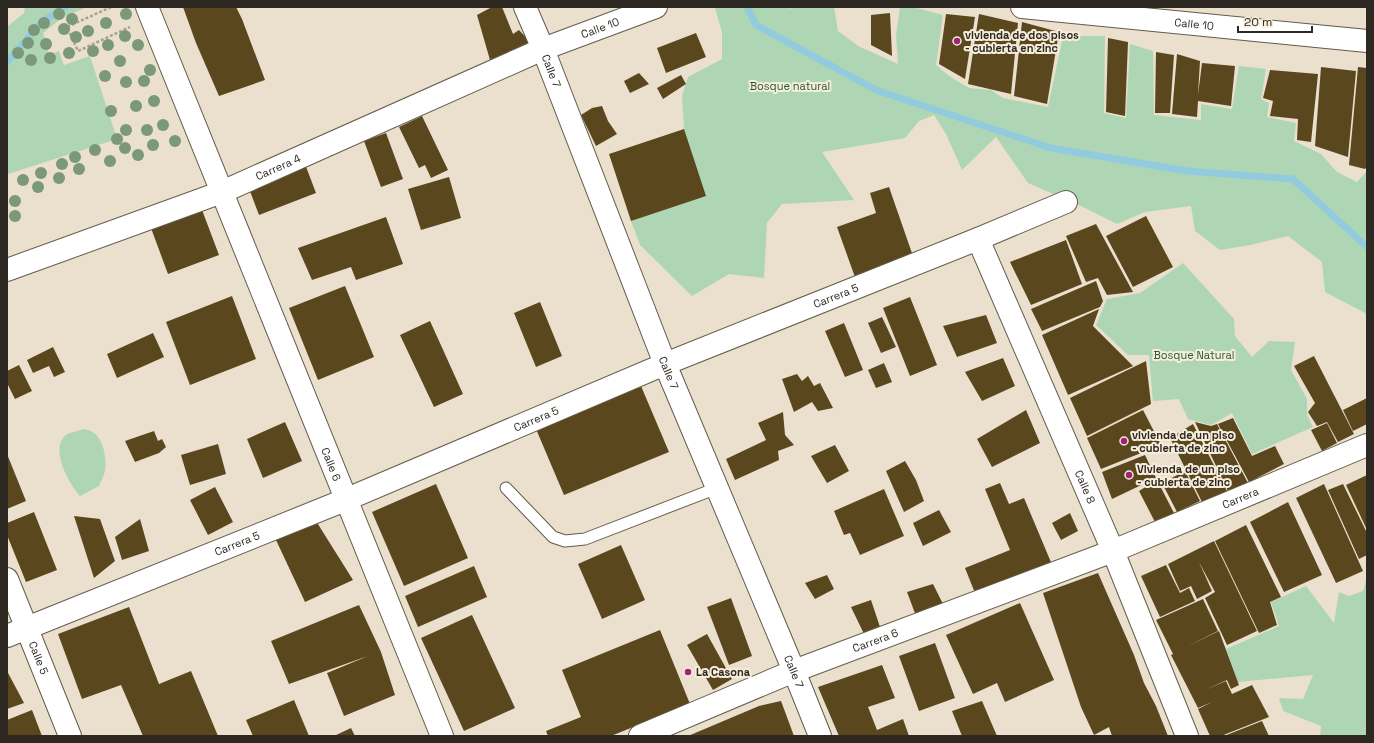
<svg xmlns="http://www.w3.org/2000/svg" width="1374" height="743" font-family="'Space Grotesk',sans-serif">
<rect width="100%" height="100%" fill="#eae0cd"/>
<!-- green -->
<path fill="#aed6b5" d="M25,7H87L62,18L43,33L49,55L59,51L64,65L90,56L117,139L8,174L7,172V27L24,13Z
M718,7H787L790,9L792,7H834L838,31L858,46L898,64L896,36L900,7H913L943,15L936,65L949,76L969,88L991,90L1003,98L1048,107L1063,36H1105L1104,113L1126,118L1130,44L1153,51L1154,115L1201,120V104L1232,109L1239,66L1266,69L1261,99L1269,103L1267,117L1296,123L1294,141L1321,154L1337,172L1357,182L1367,171V314L1325,292L1322,262L1288,236L1250,245L1220,250L1195,231L1191,206L1145,212L1117,224L1083,207L1028,183L996,137L962,170L946,134L934,115L919,121L905,138L822,152L854,200L782,204L767,223L764,278L729,274L692,296L640,245L631,221L667,207L684,129L682,96L688,77L722,59V32L715,8Z
M1183,263L1234,319L1235,336L1252,357L1269,341L1295,342L1291,370L1307,399V415L1313,427L1252,454L1232,413L1211,425L1188,419L1179,399L1153,401L1149,355H1128L1096,325L1107,299L1140,293Z
M84,429C103,432 107,455 105,471C104,476 101,481 99,486L80,496C69,484 49,449 66,435C71,432 79,431 84,429Z
M1367,577V736H1320L1321,726L1283,711L1279,698L1303,699L1313,675L1238,682L1226,649L1279,626L1271,602L1306,586L1334,623L1339,592L1349,596L1363,591Z"/>
<g fill="none" stroke-linecap="round" stroke-linejoin="round">
<!-- stream -->
<path stroke="#93cbde" stroke-width="7" d="M747,7L756,25L876,90L1051,148L1187,171L1293,179L1367,247
M7,62L42,22L65,7"/>
</g>
<!-- building -->
<path fill="#5a471e" d="M183,7H236L242,19L265,80L219,96L196,43Z
M492,7H502L513,34L519,30L531,43L490,60L477,15Z
M890,13L892,56L871,45V15Z
M946,14L975,17L965,79L939,64Z
M979,14L1018,23L1011,94L968,84Z
M1022,22L1059,32L1047,104L1014,96Z
M696,33L706,57L666,73L657,48Z
M1108,38L1128,42L1125,116L1106,112Z
M1156,52L1174,55L1170,113H1155Z
M1177,54L1200,61L1198,95L1202,63L1235,66L1231,106L1198,101L1197,117L1172,114Z
M1321,67L1356,71L1348,157L1315,146Z
M1358,67L1367,68V167L1365,169L1349,165Z
M1270,70L1318,74L1311,142L1297,140L1298,119L1270,116L1273,101L1263,98Z
M639,73L649,84L630,93L624,81Z
M681,75L686,84L663,99L657,88Z
M602,106L608,121L617,134L596,146L581,115L592,108Z
M422,116L448,170L431,178L425,165L419,168L399,127Z
M684,129L706,196L631,221L609,154Z
M386,133L403,179L381,187L364,141Z
M305,164L316,193L259,215L248,186Z
M449,177L461,218L421,230L408,189Z
M889,187L914,259L856,280L837,227L876,213L870,193Z
M199,202L219,255L168,274L148,220Z
M1146,216L1173,267L1133,287L1106,236Z
M386,217L403,264L356,280L351,267L312,280L298,248Z
M1096,224L1133,292L1107,295L1098,278L1086,282L1066,236Z
M1066,240L1082,284L1031,305L1010,262Z
M1096,281L1103,301L1100,307L1042,331L1031,309Z
M345,286L374,357L318,380L289,308Z
M232,296L256,359L190,385L166,322Z
M910,297L937,365L910,376L883,308Z
M540,302L562,356L536,367L514,313Z
M1099,309L1093,326L1133,366L1068,395L1042,335Z
M986,315L997,343L957,357L943,326Z
M882,317L896,347L881,353L868,323Z
M430,321L463,394L434,407L400,335Z
M844,323L863,370L845,377L825,331Z
M153,333L164,357L117,378L107,354Z
M53,347L65,372L54,377L49,366L33,373L27,360Z
M1314,356L1354,434L1338,442L1327,422L1317,426L1308,412L1315,403L1294,366Z
M1003,358L1015,386L982,401L965,372Z
M1146,361L1151,404L1087,436L1070,398Z
M884,363L892,382L876,388L868,370Z
M19,365L32,391L15,399L7,383V371Z
M797,374L802,381L808,376L814,386L820,383L833,408L818,411L812,402L794,412L782,379Z
M641,386L669,452L564,495L536,429Z
M1367,398V424L1353,431L1343,410Z
M1026,410L1040,443L992,467L977,439Z
M1143,410L1161,445L1101,469L1087,438Z
M783,412L785,435L794,445L778,451L779,460L735,480L726,459L766,440L758,423Z
M1233,418L1252,456L1275,446L1284,464L1249,482L1218,424Z
M285,422L302,461L263,478L247,439Z
M1195,422L1211,426L1217,424L1248,483L1229,493Z
M1327,423L1337,443L1322,451L1311,430Z
M1193,424L1228,493L1203,504L1170,438Z
M154,431L158,441L162,439L166,447L159,453L135,462L125,441Z
M218,444L226,474L190,485L181,455Z
M835,445L849,471L827,483L811,456Z
M7,454L26,501L7,509Z
M1145,455L1156,478L1112,499L1102,472Z
M905,461L916,480L924,501L904,512L886,471Z
M1185,471L1200,501L1177,512L1162,483Z
M1367,475V530L1346,485Z
M1157,480L1174,513L1155,522L1139,491Z
M1000,483L1009,504L1024,498L1053,567L977,598L965,568L1010,550L985,489Z
M436,484L468,558L404,586L372,512Z
M1324,484L1363,571L1336,583L1296,498Z
M1343,484L1367,533V555L1359,559L1328,490Z
M215,487L233,522L208,535L190,500Z
M884,489L904,536L860,555L850,533L844,535L834,511Z
M1288,502L1322,575L1284,592L1250,522Z
M939,510L951,532L923,546L913,523Z
M34,512L57,570L26,582L7,535V523Z
M1070,513L1078,531L1061,540L1052,523Z
M74,516L100,519L115,561L94,578Z
M140,519L149,551L122,560L115,537Z
M316,521L353,580L305,602L276,540Z
M1246,525L1281,597L1270,602L1277,625L1259,633L1215,541Z
M1214,541L1257,631L1227,645L1205,598L1215,592L1199,562L1212,591L1197,599L1191,586L1180,591L1168,564Z
M621,545L645,600L602,619L578,564Z
M1166,565L1180,593L1189,588L1195,601L1160,617L1141,576Z
M474,566L487,597L418,627L405,596Z
M1098,573L1134,655L1144,683L1156,706L1168,736H1112L1109,727L1094,735L1081,707L1043,593Z
M827,575L834,589L815,599L805,583Z
M933,584L945,608L916,616L907,592Z
M731,598L752,656L729,665L707,607Z
M1203,599L1218,631L1186,647L1219,631L1239,685L1231,689L1227,680L1205,690L1226,681L1232,694L1252,685L1269,717L1221,736H1210L1198,709L1212,702L1198,708L1171,655L1173,654L1156,620Z
M871,600L881,630L866,638L851,607Z
M1020,603L1054,680L1005,702L997,683L973,694L946,635Z
M359,605L381,652L395,695L344,716L327,673L368,656L289,684L271,641Z
M129,607L159,684L191,671L218,736H143L121,685L82,699L58,634Z
M472,615L515,708L464,731L421,638Z
M660,630L690,704L611,736H548L546,731L581,717L562,670Z
M707,634L732,679L713,690L687,645Z
M935,643L955,698L919,711L899,656Z
M882,665L895,698L868,707L877,730L903,719L909,736H839L818,687Z
M7,671L24,703L7,709Z
M294,700L309,736H253L246,720Z
M781,701L794,736H688L759,706Z
M982,701L997,736H962L952,711Z
M32,710L42,736H7V720Z
M1262,721L1269,736H1224Z
M351,728L355,736H334Z"/>
<g fill="none" stroke-linecap="round" stroke-linejoin="round">
<defs>
<path id="service" d="M506,488L553,537L565,541L585,539L717,488"/>
<g id="minor">
<path id="s1" d="M147,7C246,250 342,494 442,736"/>
<path id="s2" d="M525,7L543,49L665,364L794,671L820,736"/>
<path id="s3" d="M1022,7L1367,41"/>
<path id="s4" d="M978,239L1113,551L1187,736"/>
<path id="s5" d="M7,270L222,192L543,49L656,7"/>
<path id="s6" d="M7,579L70,736"/>
<path id="s7" d="M7,636L345,500L665,364L978,239L1066,202"/>
<path id="s8" d="M640,736L794,671L1113,551L1367,445"/>
</g>
</defs>
<!-- service casing -->
<use href="#service" stroke="#635b4a" stroke-width="13"/>
<!-- minor casing -->
<use href="#minor" stroke="#635b4a" stroke-width="24"/>
<!-- path -->
<path stroke="#a9a192" stroke-width="2.5" stroke-dasharray="3 2" stroke-linecap="butt" d="M111,7L67,27L78,51L130,27"/>
<!-- service -->
<use href="#service" stroke="#fff" stroke-width="11"/>
<!-- minor -->
<use href="#minor" stroke="#fff" stroke-width="22"/>
</g>
<!-- trees -->
<g fill="#7b9878">
<circle cx="59" cy="14" r="6"/>
<circle cx="126" cy="14" r="6"/>
<circle cx="72" cy="19" r="6"/>
<circle cx="44" cy="23" r="6"/>
<circle cx="106" cy="23" r="6"/>
<circle cx="64" cy="29" r="6"/>
<circle cx="34" cy="30" r="6"/>
<circle cx="88" cy="31" r="6"/>
<circle cx="125" cy="36" r="6"/>
<circle cx="76" cy="37" r="6"/>
<circle cx="28" cy="43" r="6"/>
<circle cx="46" cy="44" r="6"/>
<circle cx="108" cy="45" r="6"/>
<circle cx="138" cy="45" r="6"/>
<circle cx="93" cy="51" r="6"/>
<circle cx="18" cy="53" r="6"/>
<circle cx="69" cy="53" r="6"/>
<circle cx="50" cy="58" r="6"/>
<circle cx="31" cy="60" r="6"/>
<circle cx="120" cy="61" r="6"/>
<circle cx="150" cy="70" r="6"/>
<circle cx="105" cy="76" r="6"/>
<circle cx="144" cy="81" r="6"/>
<circle cx="126" cy="82" r="6"/>
<circle cx="154" cy="101" r="6"/>
<circle cx="136" cy="106" r="6"/>
<circle cx="111" cy="111" r="6"/>
<circle cx="163" cy="125" r="6"/>
<circle cx="126" cy="130" r="6"/>
<circle cx="147" cy="130" r="6"/>
<circle cx="117" cy="139" r="6"/>
<circle cx="175" cy="141" r="6"/>
<circle cx="153" cy="145" r="6"/>
<circle cx="125" cy="148" r="6"/>
<circle cx="95" cy="150" r="6"/>
<circle cx="138" cy="155" r="6"/>
<circle cx="75" cy="157" r="6"/>
<circle cx="110" cy="161" r="6"/>
<circle cx="62" cy="164" r="6"/>
<circle cx="79" cy="169" r="6"/>
<circle cx="41" cy="173" r="6"/>
<circle cx="59" cy="178" r="6"/>
<circle cx="23" cy="180" r="6"/>
<circle cx="38" cy="187" r="6"/>
<circle cx="15" cy="201" r="6"/>
<circle cx="15" cy="216" r="6"/>
</g>
<!-- markers -->
<g fill="#9f2277" stroke="#f7edda" stroke-width="1.5">
<circle cx="957" cy="41" r="4"/>
<circle cx="1124" cy="441" r="4"/>
<circle cx="1129" cy="475" r="4"/>
<circle cx="688" cy="672" r="4"/>
</g>
<g text-anchor="middle" dominant-baseline="central" stroke-width="4" stroke-linejoin="round" paint-order="stroke">
<!-- street labels -->
<g font-size="11" fill="#2d2922" stroke="#f7edda">
<text stroke="none"><textPath href="#s3" startOffset="173">Calle 10</textPath></text>
<text stroke="none"><textPath href="#s5" startOffset="641">Calle 10</textPath></text>
<text stroke="none"><textPath href="#s2" startOffset="69">Calle 7</textPath></text>
<text stroke="none"><textPath href="#s5" startOffset="290">Carrera 4</textPath></text>
<text stroke="none"><textPath href="#s7" startOffset="896">Carrera 5</textPath></text>
<text stroke="none"><textPath href="#s2" startOffset="393">Calle 7</textPath></text>
<text stroke="none"><textPath href="#s7" startOffset="572">Carrera 5</textPath></text>
<text stroke="none"><textPath href="#s1" startOffset="493">Calle 6</textPath></text>
<text stroke="none"><textPath href="#s4" startOffset="270">Calle 8</textPath></text>
<text stroke="none"><textPath href="#s8" startOffset="646">Carrera</textPath></text>
<text stroke="none"><textPath href="#s7" startOffset="248">Carrera 5</textPath></text>
<text stroke="none"><textPath href="#s8" startOffset="254">Carrera 6</textPath></text>
<text stroke="none"><textPath href="#s6" startOffset="85">Calle 5</textPath></text>
<text stroke="none"><textPath href="#s2" startOffset="717">Calle 7</textPath></text>
</g>
<!-- poi labels -->
<g font-size="11" font-weight="bold" fill="#2d2922" stroke="#f7edda" text-anchor="start">
<text x="965" y="35">vivienda de dos pisos<tspan x="965" dy="13">- cubierta en zinc</tspan></text>
<text x="1132" y="435">vivienda de un piso<tspan x="1132" dy="13">- cubierta de zinc</tspan></text>
<text x="1137" y="469">Vivienda de un piso<tspan x="1137" dy="13">- cubierta de zinc</tspan></text>
<text x="696" y="672">La Casona</text>
</g>
<!-- park labels -->
<g font-size="11" fill="#215d32" stroke="#f7edda">
<text x="790" y="86">Bosque natural</text>
<text x="1194" y="355">Bosque Natural</text>
</g>
</g>
<!-- border -->
<rect width="1374" height="743" fill="none" stroke="#2d2922" stroke-width="16"/>
<!-- scale -->
<path d="M1238 26v6h74v-6" fill="none" stroke="#2d2922" stroke-width="2"/>
<text x="1244" y="26" font-size="12" fill="#2d2922" stroke="#f7edda" stroke-width="3" paint-order="stroke">20 m</text>
</svg>
